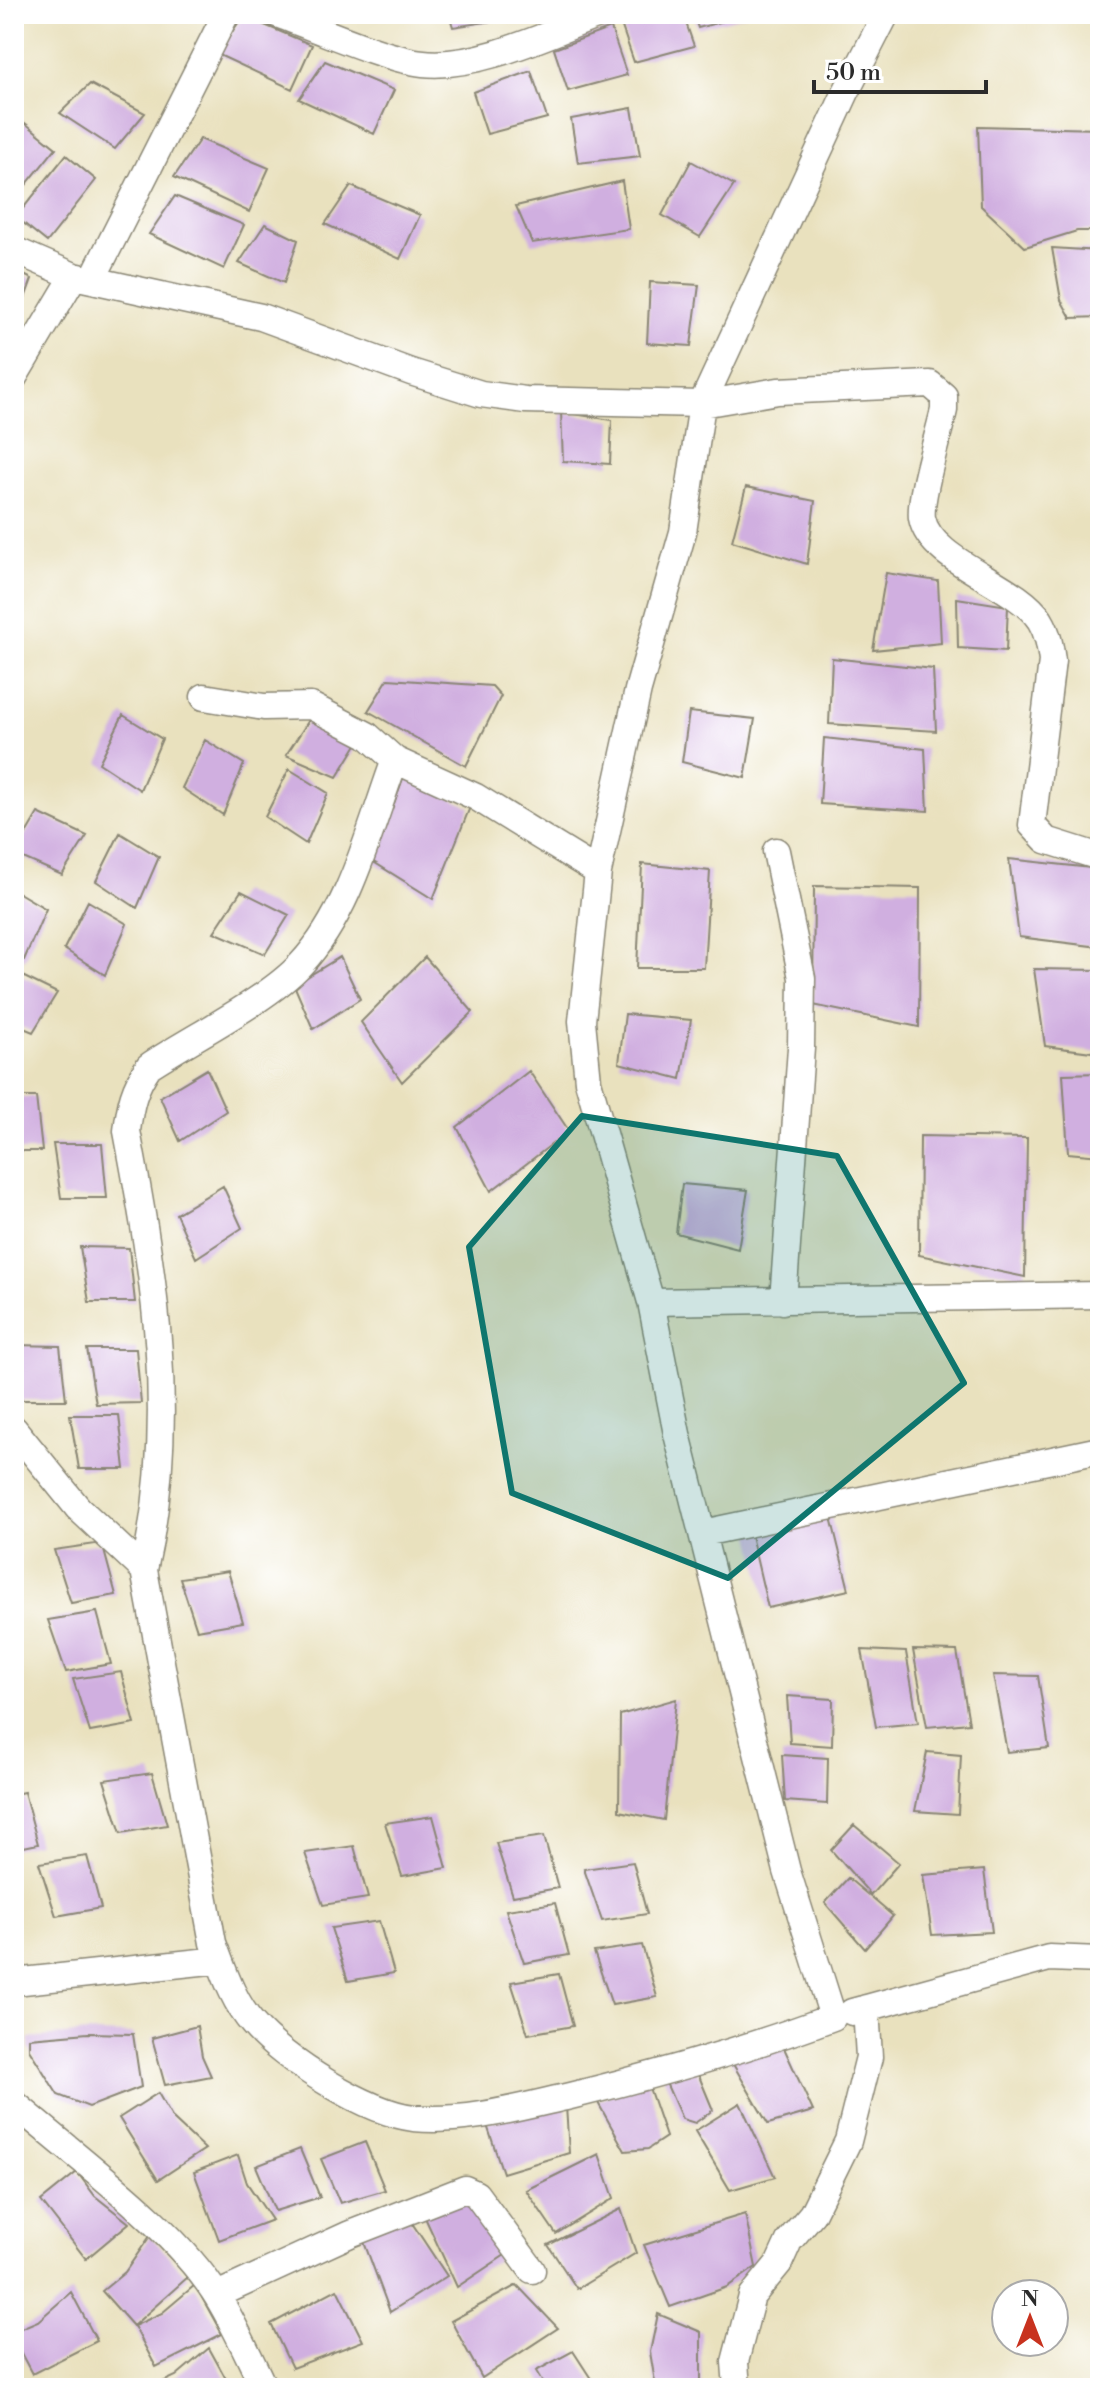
<svg xmlns="http://www.w3.org/2000/svg" width="1114" height="2402" font-family="'Libre Bodoni',serif">
<rect width="100%" height="100%" fill="#fff"/>
<filter id="ink" filterUnits="userSpaceOnUse"><feTurbulence type="fractalNoise" baseFrequency=".0125" numOctaves="2"/><feDisplacementMap in="SourceGraphic" scale="16" xChannelSelector="R" yChannelSelector="G"/><feConvolveMatrix kernelMatrix="1 2 1 2 8 2 1 2 1" color-interpolation-filters="sRGB"/></filter>
<filter id="wash" filterUnits="userSpaceOnUse"><feTurbulence type="fractalNoise" baseFrequency=".006" numOctaves="4" result="noise"/><feDisplacementMap in="SourceGraphic" scale="32" xChannelSelector="R" yChannelSelector="G"/><feGaussianBlur stdDeviation="1.8" result="paint"/><feColorMatrix in="noise" values="0 0 0 0 0 0 0 0 0 0 0 0 0 0 0 0 0 1.4 0 .05"/><feComposite in="paint" operator="in"/></filter>
<g filter="url(#wash)">
<rect width="100%" height="100%" fill="#e9e1be"/>
<g id="blocks">
<!-- building -->
<path fill="#d0afe0" d="M449,14H498L500,20L453,27Z
M638,14H683L694,46L634,62L620,21Z
M693,14H746V15L698,28Z
M243,16L312,45L292,89L217,54Z
M611,28L627,75L568,91L554,49Z
M325,61L394,90L374,134L299,99Z
M531,71L547,118L487,134L473,92Z
M90,84L145,113L115,149L60,113Z
M632,108L640,156L578,163L571,119Z
M25,123L56,148L14,200V137Z
M978,126L1100,129V231H1077L1025,247L981,206Z
M200,139L269,168L249,212L174,177Z
M66,155L96,180L47,242L16,217Z
M691,161L734,185L700,237L662,215Z
M622,181L629,229L532,243L516,206Z
M351,186L420,215L400,259L325,224Z
M175,196L244,225L224,269L149,234Z
M265,224L298,240L284,283L239,263Z
M1052,248L1100,251V317L1071,318L1061,300Z
M14,270L32,279L14,328Z
M650,282L699,285L691,346L647,343Z
M561,412L612,420L610,464L563,461Z
M746,487L815,501L807,564L732,541Z
M886,573L938,581L941,643L873,650Z
M957,598L1008,606L1006,651L958,648Z
M832,658L933,669L936,731L829,724Z
M388,679L492,686L501,696L466,766L368,711Z
M689,712L755,719L745,778L682,762Z
M313,714L361,738L337,777L286,755Z
M123,715L162,739L140,790L99,763Z
M824,738L925,749L928,811L820,804Z
M205,740L244,764L223,815L182,788Z
M289,769L328,793L306,844L265,817Z
M404,776L470,807L433,899L372,861Z
M38,813L87,836L62,875L14,854Z
M120,833L159,857L137,908L96,881Z
M1009,859L1100,869V947L1019,937Z
M642,864L710,871L704,968H637Z
M814,886L920,888L919,1027L813,1005Z
M14,890L46,909L24,960L14,954Z
M241,891L289,915L265,954L214,932Z
M88,901L127,924L105,975L64,949Z
M340,957L360,999L313,1029L294,985Z
M425,957L473,1012L402,1082L361,1022Z
M1034,969L1100,970V1053L1045,1046Z
M14,972L57,993L33,1032L14,1024Z
M625,1014L691,1020L681,1079L619,1063Z
M207,1069L226,1111L180,1141L160,1097Z
M529,1071L569,1131L491,1191L457,1127Z
M1100,1073V1156L1068,1153L1063,1074Z
M14,1097H36L42,1151H14Z
M920,1136L1027,1138L1025,1277L919,1255Z
M53,1144H102L107,1198H61Z
M682,1184L748,1190L738,1249L676,1233Z
M223,1186L242,1228L196,1258L176,1214Z
M80,1247L129,1248L135,1302H89Z
M14,1345L60,1346L66,1400H20Z
M87,1349H136L141,1403L96,1404Z
M70,1415H119L125,1469H79Z
M831,1517L849,1590L768,1608L750,1531Z
M102,1543L116,1595L71,1603L54,1550Z
M228,1571L243,1622L197,1630L180,1578Z
M97,1612L111,1664L66,1672L48,1620Z
M862,1650L906,1652L918,1723L876,1727Z
M913,1650L957,1651L969,1723L927,1727Z
M121,1672L135,1724L90,1732L73,1679Z
M993,1675L1038,1676L1049,1748L1007,1752Z
M787,1696L833,1699L832,1746L790,1743Z
M676,1699L664,1820L619,1811L620,1715Z
M927,1752L961,1755L958,1814L915,1811Z
M782,1755L828,1758L827,1804L785,1801Z
M152,1773L167,1825L121,1833L104,1780Z
M24,1792L38,1844L14,1849V1794Z
M433,1816L447,1868L402,1876L385,1823Z
M854,1825L899,1863L871,1895L831,1850Z
M544,1836L558,1888L513,1896L496,1843Z
M354,1846L368,1898L323,1905L305,1853Z
M87,1856L101,1908L56,1916L39,1863Z
M633,1862L647,1914L602,1921L584,1869Z
M984,1870L992,1932L932,1935L923,1875Z
M848,1878L893,1916L865,1949L825,1903Z
M555,1903L569,1955L524,1963L506,1910Z
M379,1921L394,1973L348,1981L331,1928Z
M642,1945L657,1997L612,2005L594,1952Z
M559,1974L573,2026L528,2034L511,1982Z
M197,2026L202,2056L211,2076L165,2085L152,2038Z
M88,2033L133,2034L141,2087L89,2107L58,2095L29,2049V2038Z
M779,2037L813,2111L768,2124L730,2059Z
M696,2069L713,2110L695,2123L682,2119L663,2076Z
M646,2079L666,2137L648,2149L625,2151L597,2101Z
M158,2093L173,2119L205,2149L158,2180L119,2118Z
M740,2103L775,2177L730,2190L695,2131Z
M566,2106L569,2153L503,2173L486,2122Z
M365,2142L385,2190L340,2203L321,2159Z
M300,2149L320,2197L275,2211L256,2166Z
M599,2154L614,2198L556,2234L526,2190Z
M238,2155L247,2183L272,2220L219,2240L194,2172Z
M77,2172L95,2196L129,2223L86,2259L41,2201Z
M466,2192L508,2253L457,2287L422,2211Z
M621,2209L636,2253L577,2289L548,2245Z
M406,2214L447,2276L390,2312L361,2234Z
M745,2214L756,2267L727,2287L670,2307L644,2245Z
M150,2236L188,2277L133,2326L102,2291L125,2272Z
M195,2285L222,2334L156,2367L134,2326L162,2313Z
M517,2285L558,2328L482,2378L451,2321Z
M337,2289L363,2341L292,2368L271,2324Z
M71,2292L97,2341L32,2374L14,2340V2331L38,2321Z
M658,2314L701,2332V2388H656L650,2352Z
M209,2348L231,2388H150L176,2376Z
M573,2351L597,2388H546L536,2371Z"/>
</g>
</g>
<g filter="url(#ink)">
<use href="#blocks" fill-opacity="0" stroke="#8a8674" stroke-width="2"/>
<g fill="none" stroke-linecap="round" stroke-linejoin="round">
<defs>
<path id="street" d="M277,14C316,28 385,59 423,63C478,69 550,33 601,14
M14,250L74,276L261,317L411,372L481,394L525,400L702,404L778,391L930,384L944,396V410C939,434 919,496 922,518C930,562 1016,583 1040,620C1048,633 1050,646 1052,661L1032,825L1046,840L1100,857
M92,280L226,14
M14,377L74,276
M204,697L264,707L311,706L367,735L395,760L476,797L598,872
M776,851L802,978L801,1048L783,1301
M651,1302L1100,1295
M14,1429L78,1508L144,1570L213,1943C224,1972 233,2001 253,2024C283,2060 368,2113 414,2118C466,2123 521,2107 570,2096C659,2074 748,2049 833,2017L787,1871L677,1434L651,1302L588,1081L582,1021L598,872L638,690L683,532L702,404L846,92L886,14
M703,1533L1100,1450
M144,1570C178,1420 155,1279 127,1131C130,1105 134,1087 149,1066C193,1037 268,1000 301,964C351,911 370,827 395,760
M14,1982L219,1960
M852,2012L1049,1958L1100,1960
M14,2103C75,2156 176,2229 217,2296C235,2325 249,2357 264,2388
M217,2295L350,2234L465,2189L476,2194L532,2270
M737,2388L735,2362L752,2296L779,2263L789,2241L812,2214L848,2141L869,2057L866,2008"/>
</defs>
<!-- street casing -->
<use href="#street" stroke="#8a8674" stroke-width="29"/>
<!-- street -->
<use href="#street" stroke="#fff" stroke-width="26"/>
</g>
</g>
<!-- marked area -->
<path fill="#0f766e" fill-opacity="0.2" stroke="#0f766e" stroke-width="6" stroke-linejoin="round" d="M582,1116L837,1156L964,1383L728,1578L512,1493L469,1247Z"/>
<!-- margin -->
<rect width="1114" height="2402" fill="none" stroke="#fff" stroke-width="48"/>
<!-- north arrow -->
<g transform="translate(1030 2318)"><circle r="38" fill="#ffffff" stroke="#aaaaaa" stroke-width="2"/>
<path d="M0-6L14 30L0 20L-14 30Z" fill="#c8321e"/>
<text y="-12" font-size="22" font-weight="bold" text-anchor="middle" fill="#2b2b2b">N</text>
</g>
<!-- scale -->
<path d="M814 80v12h172v-12" fill="none" stroke="#2b2b2b" stroke-width="4"/>
<text x="826" y="80" font-size="24" fill="#2b2b2b" stroke="#ffffff" stroke-width="6" paint-order="stroke">50 m</text>
</svg>
